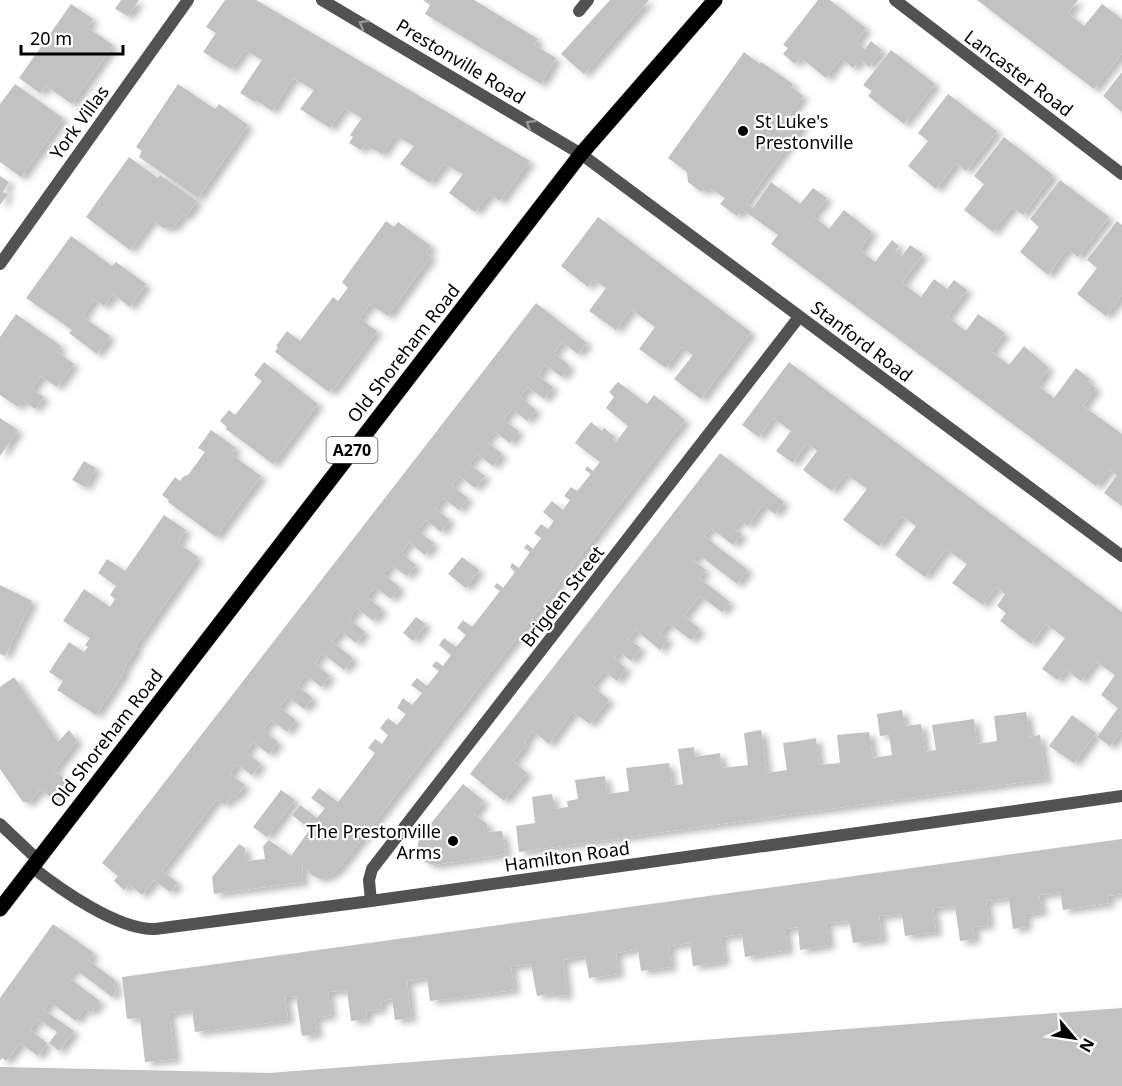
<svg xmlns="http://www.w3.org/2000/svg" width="1122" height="1086" font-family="'Noto Sans',sans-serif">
<defs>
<filter id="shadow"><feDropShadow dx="6" dy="4" stdDeviation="3" flood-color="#0004"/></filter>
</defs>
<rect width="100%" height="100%" fill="#fff"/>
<!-- building -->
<path fill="#c2c2c2" filter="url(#shadow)" d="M121,0H139L128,16L115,9Z
M225,0H256L530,161L500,201L490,194L475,212L449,193L463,174L444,164L430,183L400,164L414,146L395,135L382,154L365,145L361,150L349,143L353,137L350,135L362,118L344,108L330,128L300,109L314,90L293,78L272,111L256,100L255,102L240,93L262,60L245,50L231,69L203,52L216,33L206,27Z
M423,0H474L538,39L534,45L556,58L541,84L425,14L430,5Z
M610,0H649L584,74L561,54Z
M818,0H830L866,28L856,42L865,49L871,41L882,50L869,67L860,59L853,68L841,58L826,78L800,57L795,64L783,54L788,48L783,45Z
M977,0H1078L1068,13L1084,26L1102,4L1122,19V53L1094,89Z
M71,4L93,19L87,27L113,45L72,104L46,86L40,93L19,78Z
M891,50L935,84L904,124L868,96L872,91L863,85Z
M744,52L760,64L761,62L793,84L791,87L803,96L789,115L803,125L746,203L753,208L771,182L800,204L813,188L827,198L813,216L829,229L844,210L872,232L860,250L875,262L892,240L899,246L895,251L902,256L910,245L923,254L902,283L921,297L934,279L947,289L954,280L967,290L947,317L966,331L978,314L1005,333L991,351L1009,365L1024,346L1049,368L1037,385L1054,398L1076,368L1090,379L1088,382L1096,388L1083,406L1122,434V506L1104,493L1117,475L1109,469L1096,486L771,244L778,235L742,209L737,216L720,204L725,198L712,189L700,191L688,182L687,172L668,158Z
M1122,72V112L1103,96Z
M15,84L63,118L21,177L0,162V104Z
M178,84L215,109L219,104L248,125L198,198L139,157L142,151L136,147Z
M948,94L997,131L966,171L956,163L936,189L908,166L928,141L918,133Z
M1004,137L1053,175L1023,215L1012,207L993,232L964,210L984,184L974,176Z
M129,157L158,178L160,175L197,201L186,216L183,215L174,227L163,228L152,220L130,250L86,217Z
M0,176L9,182L3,192L8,194L0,205Z
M1060,180L1109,217L1078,257L1067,249L1048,275L1020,252L1039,227L1030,219Z
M598,217L751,332L701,399L674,379L693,355L681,347L666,368L639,349L655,327L631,309L616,330L589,311L606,288L593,279L588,287L561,266Z
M386,221L394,227L398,222L431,246L426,253L431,256L388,316L370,304L365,311L359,318L377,331L333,390L331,389L329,392L275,352L278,347L276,346L287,331L300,341L333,297L338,301L348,288L342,282Z
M1117,221L1122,225V295L1106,316L1077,294L1097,268L1087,260Z
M71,236L112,266L116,262L146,284L130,307L113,294L104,306L94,299L83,317L110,336L97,354L69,333L72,330L26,298Z
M536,303L587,343L578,354L562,342L554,353L570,366L562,377L545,365L538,376L553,387L544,399L528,387L520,397L536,410L527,421L512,409L503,420L519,431L510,443L494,431L486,441L502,454L493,466L477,454L469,464L485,476L475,488L459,476L452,486L468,498L459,510L443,498L435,509L450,520L441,532L426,520L417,530L434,543L425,555L409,542L401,553L416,565L407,576L391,565L383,574L400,587L391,599L375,587L367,597L382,609L373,621L357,608L349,619L365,632L356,643L341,631L332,642L353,658L344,670L322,653L315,663L330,676L321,687L306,675L297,686L313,698L304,709L288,697L279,707L296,720L287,732L271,720L263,730L278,742L269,754L253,742L246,752L261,764L252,775L237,764L230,774L245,785L235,798L232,796L225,805L217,799L162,871L178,883L170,892L154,880L142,895L129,884L124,890L114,881L118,876L102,863Z
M16,314L61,346L57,352L74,364L57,387L41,376L32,389L44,397L35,409L23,400L18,407L0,395V337Z
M264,362L318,404L273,464L226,429L227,427L220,421L229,410L235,415L262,381L254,375Z
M789,362L1122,612V730L1110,746L1097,737L1118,708L1101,695L1115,675L1095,661L1081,681L1066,670L1058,680L1042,669L1065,638L1046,624L1031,644L1000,621L1006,613L997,606L1005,594L996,587L983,605L952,583L967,564L946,549L925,577L895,555L916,526L902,516L879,546L843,520L867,489L846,474L832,491L818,481L803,470L817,451L807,443L793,463L776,451L791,431L773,418L759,437L742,425Z
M618,382L647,404L654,395L685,420L341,866L333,874L321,879L313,876L302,865L303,882L214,894L212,877L239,844L245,848L246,861L265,859L263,846L269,840L291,856L310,829L292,815L300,805L317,818L325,808L311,798L319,788L338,802L352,784L375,753L368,748L375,739L382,744L388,735L380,728L388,718L397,725L406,714L397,708L403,698L412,705L422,693L411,685L417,678L427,686L439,671L432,666L436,661L443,666L451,655L439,645L444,638L456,647L466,635L457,628L463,620L472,627L500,591L494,587L497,583L503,588L515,572L510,567L512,563L519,568L530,552L524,548L527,544L533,549L541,538L534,533L541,524L548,529L554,521L543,512L552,501L563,510L570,500L564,496L571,487L577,491L591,474L585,470L587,466L593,471L600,462L575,443L582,433L591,422L602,431L604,428L614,436L613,439L616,442L628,426L606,408L614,397L609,392Z
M0,418L18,430L0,456Z
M211,430L236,448L231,454L261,476L216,537L168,502L169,500L162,495L175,477L180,481L184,476L188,475L205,452L198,448Z
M720,453L784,502L775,514L763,505L748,526L740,520L733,528L742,534L733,545L711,528L704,536L748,570L737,584L698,554L693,560L706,570L699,578L730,602L722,612L700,596L684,616L700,629L691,640L668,623L660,634L668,639L660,650L636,630L628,639L641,648L631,661L619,651L614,658L626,668L617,681L604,671L592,686L609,700L599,712L590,724L573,712L549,744L533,731L524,743L527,744L513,761L527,773L504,801L470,774Z
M84,461L96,468L85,487L72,480Z
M164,515L186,530L178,543L198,557L135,647L137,648L123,670L125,671L96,715L57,690L63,681L49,672L69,642L84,652L88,647L85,645L90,638L63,621L84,589L110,607L115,599L110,595L116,586L98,573L107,559L125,571Z
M462,557L479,570L466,588L448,574Z
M0,585L32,601L5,656L0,654Z
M416,617L426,624L413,641L403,633Z
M14,677L58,742L69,730L77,741L54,771L68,781L54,799L40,789L30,802H23L0,769V687Z
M902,710L905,726L921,724L925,752L936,750L932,725L974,719L977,744L997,741L994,716L1026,712L1030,737L1040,735L1046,779L519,852L516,826L535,823L532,797L552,794L555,809L568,807L567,801L578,799L575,780L605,776L607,794L629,791L626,768L669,763L672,786L683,784L678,749L694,747L695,757L720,753L722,768L748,765L744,733L761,730L767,773L787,770L783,743L799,741L816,738L819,765L840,763L837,735L869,732L873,758L892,755L889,735L880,736L877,714Z
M1072,715L1096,733L1074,763L1049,746Z
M463,784L484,801L474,814L487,824L488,832L502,831L506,854L434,865L425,862L417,850L419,838Z
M281,790L295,800L267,837L253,827Z
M1122,839V894L1107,896L1109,903L1063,910L1060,892L1039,895L1042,912L1025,914L1026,927L1013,929L1009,898L986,901L989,925L973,927L975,939L960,941L955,906L933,908L936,932L905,936L902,914L879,916L882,939L853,943L849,921L826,923L829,945L800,950L798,927L785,929L788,950L745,957L742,934L721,937L724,961L709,964L693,966L690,943L669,946L671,967L657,969L641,971L638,949L616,953L618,974L604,976L589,978L585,956L563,960L567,995L553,996V993L537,996L531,964L511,966L514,990L430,1001L427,978L407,981L411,1018L395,1020L392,999L381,1001L382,1009L366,1011L367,1019L351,1021L347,990L328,992L331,1015L315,1018L317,1034L302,1036L296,996L285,997L288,1020L261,1024L195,1032L192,1010L177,1012L169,1013L175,1059L145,1062L140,1018L127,1019L122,977Z
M53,924L94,953L88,960L116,981L113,986L117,989L112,997L75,969L68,977L100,1001L91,1013L85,1008L76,1021L50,1002L44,1010L74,1031L59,1051L49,1043L57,1032L38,1019L30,1030L47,1043L38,1056L20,1043L6,1061L2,1058L0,1061V998Z
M1122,1008V1086H0V1067L269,1073Z"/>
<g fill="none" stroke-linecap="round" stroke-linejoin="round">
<defs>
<path id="primary" d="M0,909L581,154L715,0"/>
</defs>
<!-- primary casing -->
<use href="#primary" stroke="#dbdbdb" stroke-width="16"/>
<!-- service -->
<path stroke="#525252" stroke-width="12" d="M579,11L588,0"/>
<!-- minor -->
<path stroke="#525252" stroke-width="12" d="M322,0L581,154L1122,556
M895,0L1122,174
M0,264L188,0
M0,824L37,859
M32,867C61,890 118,930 155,929L371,901L1122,796
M371,901L369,880L372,869L799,317"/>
<!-- primary -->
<use href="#primary" stroke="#000" stroke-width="15"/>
</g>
<!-- one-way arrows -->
<defs><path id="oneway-chevron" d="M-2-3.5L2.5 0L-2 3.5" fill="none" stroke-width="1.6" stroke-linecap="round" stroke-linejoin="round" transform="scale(1.5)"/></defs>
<g stroke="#979797">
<use href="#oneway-chevron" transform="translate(363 24) rotate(-149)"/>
<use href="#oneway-chevron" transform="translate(530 124) rotate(-149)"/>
</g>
<!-- markers -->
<g fill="#000" stroke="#fff" stroke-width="2">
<circle cx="743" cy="131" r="6"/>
<circle cx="453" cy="841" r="6"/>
</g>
<g text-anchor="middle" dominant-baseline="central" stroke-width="4.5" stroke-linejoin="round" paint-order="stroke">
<!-- shield labels -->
<rect fill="#fff" stroke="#4c4c4c" stroke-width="1.5" x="326.5" y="437" width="51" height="26" rx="4.5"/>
<g font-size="16" font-weight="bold" fill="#000">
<text x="352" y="450">A270</text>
</g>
<!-- street labels -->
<g font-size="18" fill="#000" stroke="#fff">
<text transform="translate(461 61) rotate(31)">Prestonville Road</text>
<text transform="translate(1019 73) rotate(37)">Lancaster Road</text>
<text transform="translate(79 122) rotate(-54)">York Villas</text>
<text transform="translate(862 341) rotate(37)">Stanford Road</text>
<text transform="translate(403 353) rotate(-52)">Old Shoreham Road</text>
<text transform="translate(562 596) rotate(-52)">Brigden Street</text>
<text transform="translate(106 738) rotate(-52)">Old Shoreham Road</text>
<text transform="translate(567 856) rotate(-8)">Hamilton Road</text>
</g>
<!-- poi labels -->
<g font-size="18" fill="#000" stroke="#fff" text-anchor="start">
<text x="755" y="121">St Luke's<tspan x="755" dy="21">Prestonville</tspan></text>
<text x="441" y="831" text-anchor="end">The Prestonville<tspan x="441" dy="21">Arms</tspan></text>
</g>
</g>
<!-- north arrow -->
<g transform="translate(1074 1038) rotate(119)" stroke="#ffffff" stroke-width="4.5" paint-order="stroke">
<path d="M0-4.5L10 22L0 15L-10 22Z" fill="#000000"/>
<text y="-9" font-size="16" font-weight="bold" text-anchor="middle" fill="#000000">N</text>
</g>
<!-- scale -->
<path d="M21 45v9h102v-9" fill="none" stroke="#000000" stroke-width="3"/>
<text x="30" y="45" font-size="18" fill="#000000" stroke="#ffffff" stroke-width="4.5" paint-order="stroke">20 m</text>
</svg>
